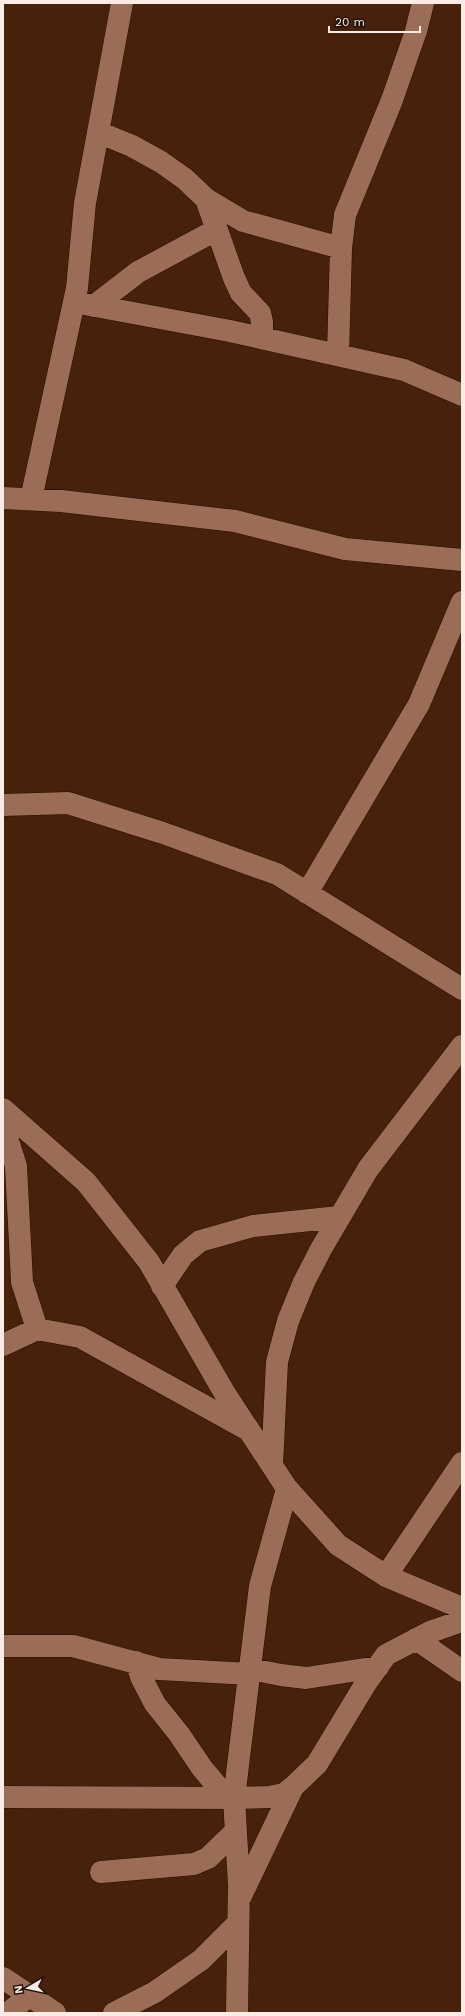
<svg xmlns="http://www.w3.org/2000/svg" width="465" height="2016" font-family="'Work Sans',sans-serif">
<rect width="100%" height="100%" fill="#48210c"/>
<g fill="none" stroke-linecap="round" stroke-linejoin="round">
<defs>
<path id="minor" d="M98,132L132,146L161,162L185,179L206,199L243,221L341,248
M206,199L234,278L241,293L260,313L262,322V338
M74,302L230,331L404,370L462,395
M94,306L138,272L216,230
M338,355L341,248L345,215L392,100L416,31L423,3
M3,498L61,501L235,521L345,549L462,560
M31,499L77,288L85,203L122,3
M3,805L68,803L163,833L277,874L462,989
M307,893L419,704L462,602
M3,1109L86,1182L149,1262L224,1392L286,1487L338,1545L386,1576L462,1608
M3,1125L16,1166L22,1282L37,1329
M162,1286L183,1255L200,1241L253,1226L339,1217
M3,1345L37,1329L80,1337L248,1430
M272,1465L277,1362L288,1321L304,1282L321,1249L368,1169L462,1046
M386,1576L462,1463
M416,1639L462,1671
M3,1646H73L159,1669L250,1674
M136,1662L142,1679L155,1704L179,1734L202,1768L227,1798
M251,1669L281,1675L306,1678L378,1667
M3,1797L234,1798L269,1797L284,1794L293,1787L317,1764L366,1683L386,1655L430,1632L462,1621
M101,1872L194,1864L208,1858L236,1831
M240,1898L293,1787
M3,1978L55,2013
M8,2013L29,1996
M114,2013L155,1992L201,1960L238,1923
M237,2013L239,1885L234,1798L260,1586L287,1489"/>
</defs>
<!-- minor casing -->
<use href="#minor" stroke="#280c00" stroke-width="23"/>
<!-- minor -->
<use href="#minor" stroke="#9b6d57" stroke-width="22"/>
</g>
<!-- border -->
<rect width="465" height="2016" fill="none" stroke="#fcece5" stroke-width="8"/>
<!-- north arrow -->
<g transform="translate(28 1988) rotate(261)" stroke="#221108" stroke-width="3" paint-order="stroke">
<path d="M0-3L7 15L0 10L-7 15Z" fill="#fcece5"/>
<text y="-6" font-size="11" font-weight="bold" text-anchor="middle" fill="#fcece5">N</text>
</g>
<!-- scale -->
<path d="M329 26v6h91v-6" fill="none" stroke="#fcece5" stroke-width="2"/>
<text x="335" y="26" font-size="12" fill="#fcece5" stroke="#221108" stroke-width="3" paint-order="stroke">20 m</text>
</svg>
